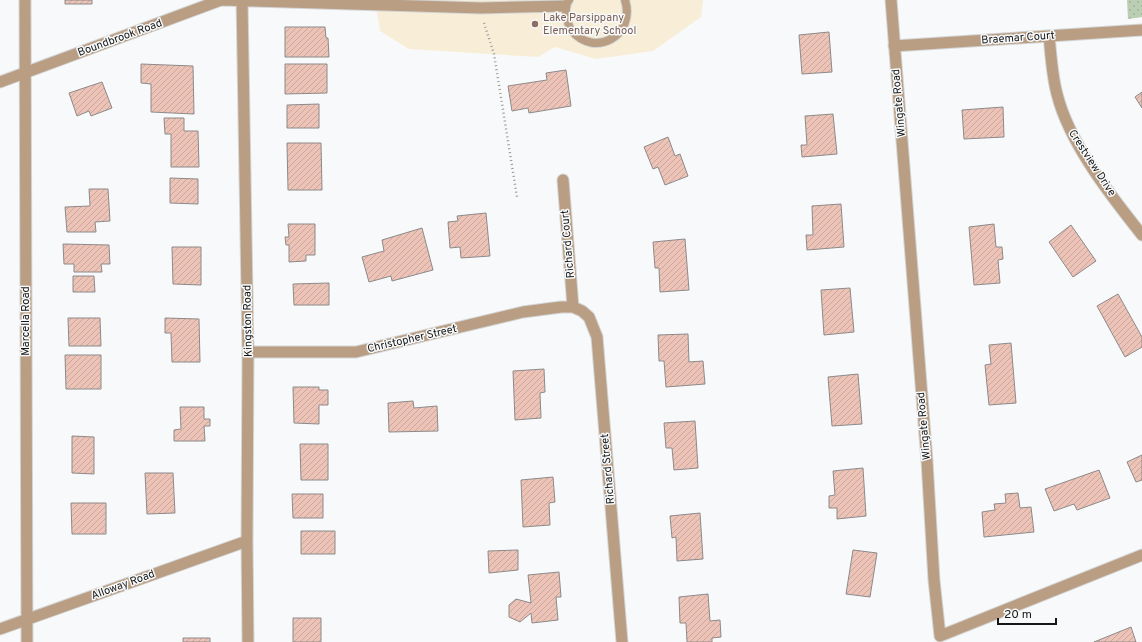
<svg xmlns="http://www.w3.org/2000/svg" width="1142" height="642" font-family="Overpass,sans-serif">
<defs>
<pattern id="grass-dots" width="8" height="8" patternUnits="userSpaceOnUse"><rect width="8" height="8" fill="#baceb3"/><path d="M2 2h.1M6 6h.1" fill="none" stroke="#9fb099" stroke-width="1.8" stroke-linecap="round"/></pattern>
<pattern id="building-hatch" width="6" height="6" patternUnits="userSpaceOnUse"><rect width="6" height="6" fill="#edc3b7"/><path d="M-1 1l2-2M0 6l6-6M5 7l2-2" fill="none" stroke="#caa79d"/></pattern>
</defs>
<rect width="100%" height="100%" fill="#f8f9fa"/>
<!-- education -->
<path fill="#f8eed8" d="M378,0H703L701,17L653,51L596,59L555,47L538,57L409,49L380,31L376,5Z"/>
<!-- grass -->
<path fill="url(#grass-dots)" d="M1127,0H1142V17L1128,19Z"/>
<!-- building -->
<path fill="url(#building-hatch)" stroke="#8c8a8a" d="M65,0H92V4H65Z
M285,27H325L326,38H328L329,57H285Z
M829,32L832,72L802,74L799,35Z
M141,64L193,66L194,114L151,112V84L141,83Z
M285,64H327V93L285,94Z
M566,70L571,106L529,113L528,108L512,111L508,86L547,80L546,73Z
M102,82L112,108L91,116L89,111L77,116L69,93Z
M1142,92V108L1135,97Z
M319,104V128H287V105Z
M1003,107L1004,137L964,139L962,110Z
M833,114L837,154L802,157L801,145H807L805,116Z
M164,118H184V131H198L199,167H171V134H165Z
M668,137L675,156L680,154L688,176L665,185L658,167L653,169L644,147Z
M287,143H321L322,190H288Z
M170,178L198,179V204L170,203Z
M89,189H108L110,221L95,222L96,232H67L65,207L90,206Z
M841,204L844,247L807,250L806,235H813L812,206Z
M486,213L490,256L461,258L460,247L450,248L448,222L458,221L457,216Z
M288,224H315V255H306V261L289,262V245H286L285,237H289Z
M994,224L996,247H1002L1003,259L998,260L1000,283L974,285L969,227Z
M1071,225L1096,261L1073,277L1049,242Z
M422,228L433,270L392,281L391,276L369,282L362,257L384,251L382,240Z
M685,239L689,290L660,292L659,268H655L653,242Z
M63,244L109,245L110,264H101L102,272H74V264H64Z
M172,247H201V285L173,284Z
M73,276H94L95,292H73Z
M329,283V305H294L293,284Z
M850,288L854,332L824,335L821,290Z
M1118,294L1142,337V347L1125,357L1097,306Z
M68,318H100L101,346H69Z
M165,318L199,319L200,362H172L171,333H165Z
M688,334L689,362L703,361L705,384L666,387L664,361H659L658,335Z
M1011,343L1016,403L989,405L985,365L991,364L989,345Z
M65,355H101V389H66Z
M544,369L545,392L540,393L541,418L515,420L513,371Z
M858,374L862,424L832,426L828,377Z
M293,387H319V390H328V405H319V424L294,423Z
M413,401L414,408L437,406L438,431L389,432L388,403Z
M180,407H204V419H210V426H204L205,441H174V430L181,429Z
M695,421L698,468L674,470L672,448H666L664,423Z
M72,436L94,437V474L72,473Z
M300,444H328V480H301Z
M1142,455V480L1136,482L1127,462Z
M863,468L866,516L837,519V508H829V496L835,495L833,471Z
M1099,470L1110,498L1077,510L1074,504L1054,511L1045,489Z
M145,473H173L175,513L147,514Z
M553,477L555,502L549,503L550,525L523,527L521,480Z
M1018,493L1020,508L1031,507L1034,532L984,537L982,512L995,510L994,504L1006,503L1005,494Z
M292,494H323V518H293Z
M71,503H106V534H72Z
M700,513L703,559L677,561L676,537L672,538L670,516Z
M301,531H335V554H301Z
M518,550V570L489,573L488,551Z
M853,550L877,553L870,597L846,594Z
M559,572L561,597H556L558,620L532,623L531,613L520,622L509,617V605L516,599L531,603L528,575Z
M708,594L710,621L720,620L721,637L712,638V642H687L686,623H680L679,597Z
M293,618H321V642H293Z
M1131,627L1136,642H1094Z
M183,638H210V642H183Z"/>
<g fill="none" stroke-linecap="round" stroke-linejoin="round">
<defs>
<path id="service" d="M569,0L565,6C567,13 567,25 571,30C595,59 636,35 625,0"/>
<path id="minor" d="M25,0L27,642
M242,0L248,352L247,541L248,642
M891,0L927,461L934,580L940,636L1142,555
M1049,36C1051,55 1052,76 1057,94C1069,143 1111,196 1142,235
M894,46L1142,30
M0,82L221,0L481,8L565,6
M563,180L573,307
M248,352H356L523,312L561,307H573L582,311L589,317L597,337L622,642
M0,629L247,541"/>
</defs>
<!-- service casing -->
<use href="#service" stroke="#d4d5d6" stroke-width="10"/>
<!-- minor casing -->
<use href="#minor" stroke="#d4d5d6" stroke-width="13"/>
<!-- path -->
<path stroke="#99999a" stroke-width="2.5" stroke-dasharray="1 3" stroke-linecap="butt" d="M484,23L494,54L517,197"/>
<!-- service -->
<use href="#service" stroke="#b99e83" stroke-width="8"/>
<!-- minor -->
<use href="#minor" stroke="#b99e83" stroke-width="11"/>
</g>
<!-- markers -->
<circle fill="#8d6e63" stroke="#f8f9fa" stroke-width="1.5" cx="535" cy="24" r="4"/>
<g text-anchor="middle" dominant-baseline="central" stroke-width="3" stroke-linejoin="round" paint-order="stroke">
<!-- education labels -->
<g font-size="11" fill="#785e54" stroke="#f8f9fa" text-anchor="start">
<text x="543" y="18">Lake Parsippany<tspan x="543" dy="13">Elementary School</tspan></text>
</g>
<!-- street labels -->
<g font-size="11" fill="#161616" stroke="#f8f9fa">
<text transform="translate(120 38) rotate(-20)">Boundbrook Road</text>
<text transform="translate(1018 38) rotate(-4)">Braemar Court</text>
<text transform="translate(899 103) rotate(-95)">Wingate Road</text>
<text transform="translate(1092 163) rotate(57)">Crestview Drive</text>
<text transform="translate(568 244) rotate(-95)">Richard Court</text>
<text transform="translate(26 321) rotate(-90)">Marcella Road</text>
<text transform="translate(248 321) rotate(-91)">Kingston Road</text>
<text transform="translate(412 339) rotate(-13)">Christopher Street</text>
<text transform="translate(924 426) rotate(-95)">Wingate Road</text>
<text transform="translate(608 469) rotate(-95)">Richard Street</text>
<text transform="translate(123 585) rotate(-20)">Alloway Road</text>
</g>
</g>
<!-- scale -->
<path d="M998 618v6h58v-6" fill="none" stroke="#161616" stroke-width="2"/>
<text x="1004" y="618" font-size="12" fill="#161616" stroke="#f8f9fa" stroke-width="3" paint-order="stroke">20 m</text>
</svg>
